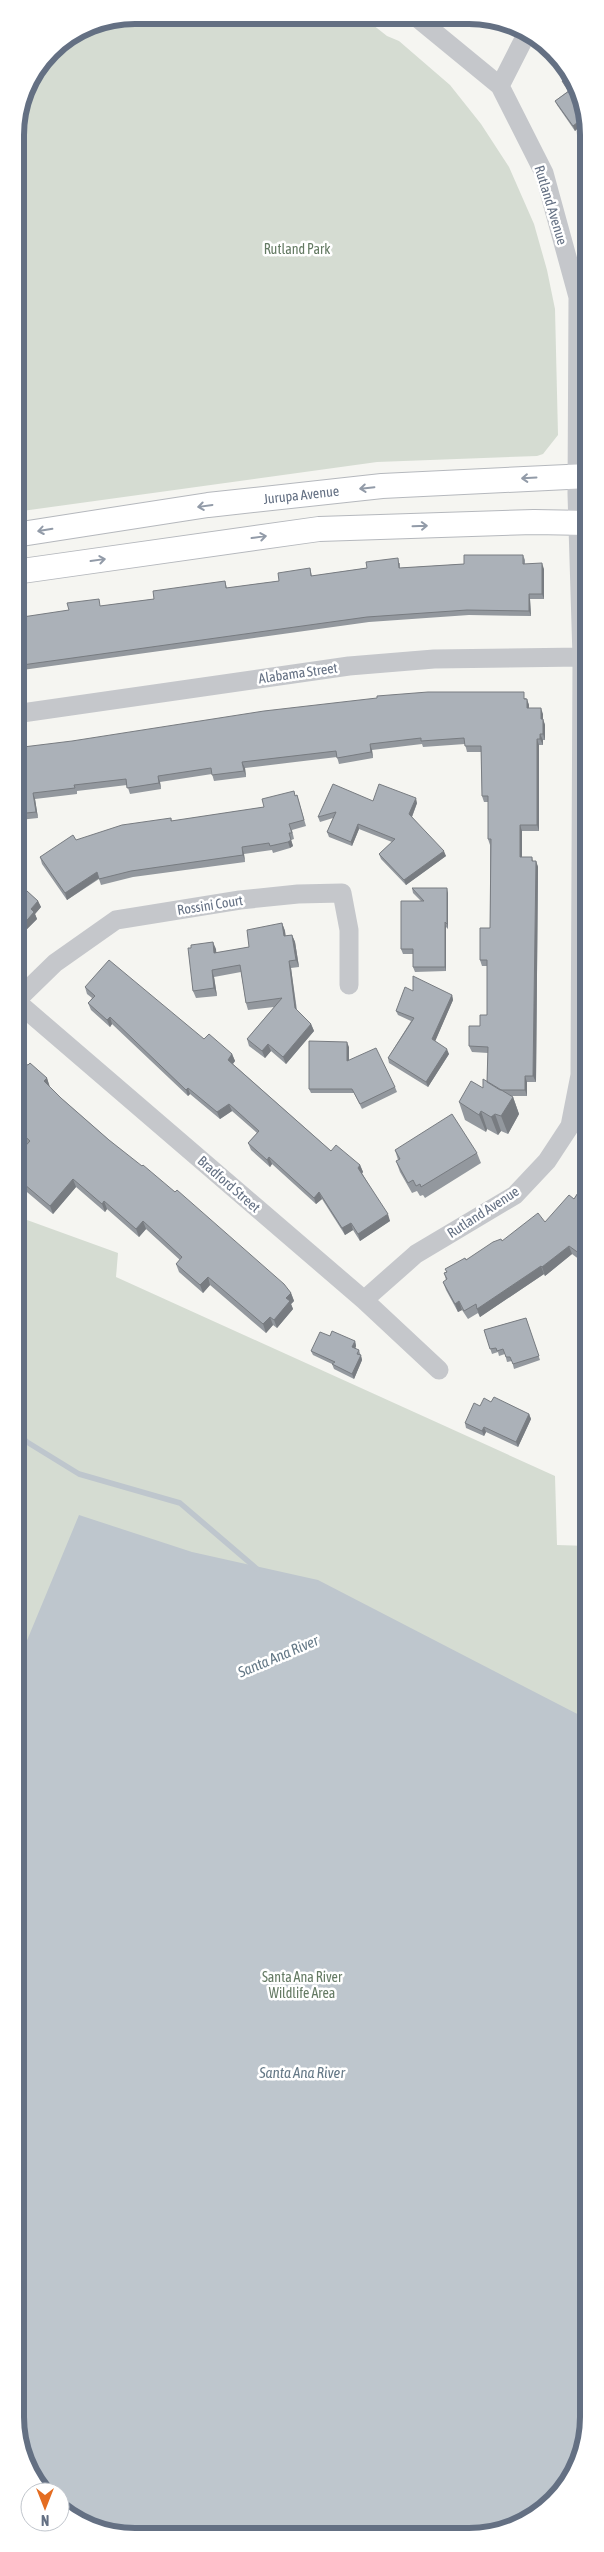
<svg xmlns="http://www.w3.org/2000/svg" width="604" height="2552" font-family="'Asap Condensed',sans-serif">
<rect width="100%" height="100%" fill="#f5f5f1"/>
<!-- green -->
<path fill="#d5dcd2" d="M135,15L363,17L387,36L399,41L450,85L481,124L509,167L534,224L547,270L555,309L558,435L543,454L537,456L377,462L15,512V127L24,89L50,50L89,24Z
M16,1216L118,1253L116,1277L555,1476L557,1545L588,1546L589,2425L580,2463L559,2496L529,2521L485,2536L111,2535L75,2521L60,2509V2492H43L16,2433Z"/>
<!-- water -->
<path fill="#bec6cd" d="M79,1515L192,1552L318,1580L589,1720V2425L580,2463L559,2496L529,2521L485,2536L111,2535L75,2521L60,2509V2492H43L16,2433V1667Z"/>
<g fill="none" stroke-linecap="round" stroke-linejoin="round">
<!-- stream -->
<path stroke="#bec6cd" stroke-width="5.5" d="M16,1432L27,1442L79,1474L180,1503L257,1569"/>
<defs>
<g id="major">
<path id="s1" d="M15,535L208,505L382,486L588,476"/>
<path d="M15,572L319,529L534,522L588,523"/>
</g>
</defs>
<!-- major casing -->
<use href="#major" stroke="#b5b8bd" stroke-width="26"/>
<!-- minor -->
<path stroke="#c5c7cb" stroke-width="19" d="M500,86L528,31
M15,714L349,666L434,659L582,657
M16,1001L364,1300L439,1370
M16,1001L55,963L116,920L240,900L298,894L342,893L349,930V985
M364,1300L416,1254L515,1195L547,1161L570,1126L580,1075L582,657L577,494L578,297L544,173L500,86L416,17"/>
<!-- major -->
<use href="#major" stroke="#fff" stroke-width="24"/>
</g>
<!-- wall -->
<path fill="#93989e" d="M562,81L588,119V140L579,127L575,131L557,105L555,101L568,91L564,85Z
M523,555L525,560V564L544,569V599H530L531,616L469,615L369,622L15,671V611L18,618L101,606L154,599L225,581L227,588L279,581L310,568L312,576L400,563V568L464,564Z
M526,698L529,705V708L543,714V719L545,725V740H543V745H539V831H522V857H532L533,861H536L538,867L536,1082H527V1096H510L513,1097L519,1114L508,1134L501,1131L498,1135L487,1129L486,1132L465,1120L459,1102L483,1088L487,1082L488,1053L472,1052L469,1046L487,1015V966H482L480,960L490,928V845L488,839V802H484L482,796L481,752H467L465,744L423,747L422,744L372,750L373,758L339,764L337,757L245,768L246,777L214,781L212,774L160,782L161,789L130,794L127,785L77,791V794L35,799L38,818L19,820L18,817L15,818V748Z
M297,795L306,826L292,830L294,839L291,840L293,846L290,848L273,853L272,850L244,854L245,862L133,877L101,885L99,879L67,900L42,864L40,857L76,840L171,818L172,821L264,807Z
M373,801L417,803L412,817L446,856L406,885L381,859L379,854L392,842L359,829L352,846L329,837L327,832L333,818L320,822L318,817Z
M16,874L19,881L17,883L38,901L41,907L35,914L37,919L24,932L21,930L16,934Z
M412,888L448,893V929L446,927V971L415,972L413,967V954H403L401,949L421,901L413,893Z
M282,923L285,931V936L292,935L295,942L299,967L291,968L297,1010L311,1024L314,1031L286,1064L271,1051L265,1058L249,1046L247,1039L274,1007L248,1010L246,1003L241,972L214,977L217,996L196,998L193,991L191,948L213,942L216,953L249,947Z
M85,987L204,1039L232,1054L235,1061L233,1064L331,1151L360,1165L363,1172L362,1173L390,1221L360,1241L353,1230L345,1235L322,1199L316,1204L272,1164L270,1167L251,1150L248,1143L257,1133L232,1111L220,1119L190,1094L188,1096L112,1024L110,1027L91,1010L88,1003L92,998L87,994Z
M413,991L452,995L453,1000L435,1041L449,1054L428,1087L389,1063L388,1058L411,1021L398,1015L396,1011Z
M349,1047V1060L395,1087L397,1092L362,1109L354,1093H311L309,1089Z
M16,1068H21L47,1078L49,1086L61,1098L109,1140L291,1293L294,1301L291,1304L293,1309L277,1328L273,1325L266,1333L210,1285L203,1293L179,1272L176,1264L180,1260L146,1229L139,1237L107,1209L105,1212L76,1187L53,1214L21,1187L19,1190L16,1187V1156L27,1144L16,1135V1124L19,1120L16,1117Z
M395,1150L477,1153L481,1163L425,1198L423,1195L420,1196L417,1191L412,1193L400,1172L396,1161L398,1160Z
M588,1177V1266L572,1254L545,1276L544,1274L480,1317L478,1313L468,1319L462,1310L458,1312L446,1290L443,1282L446,1280L444,1273L447,1272L445,1269L466,1260L502,1241L545,1222L574,1199Z
M526,1318L540,1360L514,1369L512,1361L507,1362L505,1354L499,1356L498,1352L492,1354L484,1330Z
M330,1336L355,1341L356,1346L355,1349L359,1350L362,1360L354,1379L334,1369L332,1364L313,1355L311,1351Z
M491,1402L529,1414L531,1419L518,1447L486,1432L484,1436L466,1428L465,1423L480,1406Z"/>
<!-- shaded-wall -->
<path fill="#787c81" d="M578,122L579,127L575,131L573,126Z
M542,563L544,569V599L542,594Z
M529,594L530,599L531,616L529,611Z
M527,699L529,705V714L527,708Z
M541,708L543,714V719L545,725V740L543,734L541,719Z
M540,734L543,740V745L540,739Z
M537,739L539,745V831L537,825Z
M370,744L372,750L373,758L371,752Z
M242,762L245,768L246,777L244,771Z
M158,776L160,782L161,789L159,783Z
M33,793L35,799L38,818L36,812Z
M416,798L417,803L411,819L409,814Z
M358,824L359,829L352,846L351,842Z
M520,825L522,831V863L520,857Z
M289,833L293,846L290,848L288,842Z
M242,847L244,854L245,862L243,855Z
M444,851L446,856L406,885L404,880Z
M536,861L538,867L536,1082L533,1076Z
M97,872L99,878L67,900L65,893Z
M16,874L19,881L16,885Z
M447,888L448,893V929L447,924Z
M38,901L41,907L35,914L37,919L24,932L22,926L31,909Z
M445,922L446,927V971L445,967Z
M282,923L285,931L287,943L284,936Z
M19,924L21,930L16,934V926Z
M292,935L295,942L299,967L296,960Z
M213,942L216,949L217,960L214,953Z
M289,961L291,968L297,1015L295,1008Z
M212,970L214,977L217,996L214,988Z
M452,995L453,1000L434,1044L432,1039Z
M110,1017L112,1024L110,1027L107,1020Z
M311,1024L314,1031L286,1064L283,1057Z
M347,1042L349,1047V1066L347,1061Z
M268,1044L271,1051L265,1058L262,1051Z
M447,1049L449,1054L428,1087L426,1082Z
M232,1054L235,1061L230,1067L228,1060Z
M525,1076L527,1082V1096L525,1090Z
M47,1078L50,1087L44,1081Z
M188,1088L190,1094L188,1096L186,1090Z
M513,1097L519,1114L508,1134L501,1116Z
M229,1104L232,1111L220,1119L217,1112Z
M481,1111L487,1129L486,1132L479,1115Z
M495,1114L501,1131L498,1135L491,1117Z
M269,1157L272,1164L270,1167L267,1160Z
M360,1165L363,1172L361,1175L358,1168Z
M18,1179L21,1187L19,1190L16,1182Z
M73,1179L76,1187L53,1214L50,1206Z
M319,1192L322,1199L316,1204L314,1198Z
M104,1201L107,1209L105,1212L102,1204Z
M388,1214L390,1221L360,1241L358,1234Z
M143,1221L146,1229L139,1237L136,1229Z
M351,1223L353,1230L345,1235L342,1228Z
M569,1246L572,1254L545,1276L542,1267Z
M541,1266L544,1274L480,1317L477,1309Z
M208,1277L210,1285L203,1293L200,1285Z
M291,1293L294,1301L291,1304L293,1309L277,1328L274,1320L286,1298Z
M459,1301L462,1310L458,1312L455,1304Z
M270,1317L273,1325L266,1333L263,1324Z
M355,1341L356,1346L354,1352L352,1347Z
M361,1355L362,1360L354,1379L352,1374Z
M529,1414L531,1419L518,1447L516,1442Z
M484,1427L486,1432L484,1436L482,1431Z"/>
<!-- building -->
<path fill="#abb1b8" stroke="#787c81" d="M568,76L588,119V137L578,122L573,126L555,101L569,91L562,81Z
M588,156V168L582,160Z
M464,555H523V564L542,563V594H529V611L467,610L367,617L15,666V611L16,618L69,610L67,603L99,599L100,606L154,599L153,591L225,581L226,588L279,581L278,573L310,568L311,576L367,568L366,562L398,558L399,568L464,564Z
M428,692H524V699H527V708H541V719H543V734H540V739H537V825H520V857H532V861H536L533,1076H525V1090H500L487,1082L488,1047L469,1046V1026H480V1015H487V960H480V928H490L491,839H488V796H482L481,746H465L464,738L421,741V738L370,744L371,752L337,758L336,751L242,762L244,771L212,775L211,768L158,776L159,783L127,788L126,779L74,785L75,788L33,793L36,812L17,814V811H15V748L72,741L264,711L377,698V696Z
M333,784L373,801L379,784L416,798L409,814L444,851L404,880L379,854L395,839L358,824L351,842L327,832L336,812L318,817Z
M294,791L295,796L297,795L304,820L289,824L292,833H289L291,840L288,842L270,846L269,843L242,847L243,855L131,871L99,879L97,872L65,893L40,857L73,835L76,840L122,825L171,818V821L264,807L262,799Z
M16,881L38,901L31,909L34,912L22,926L19,924L16,926Z
M412,888H447V924L445,922V967H413V949H401V901H424Z
M282,923L284,936L292,935L296,960L289,961L295,1008L311,1024L283,1057L268,1044L262,1051L247,1039L282,998L246,1003L240,965L212,970L214,988L193,991L188,948H191V945L213,942L214,953L249,947L247,930Z
M109,960L204,1039L209,1034L232,1054L228,1060L331,1151L336,1145L360,1165L358,1168L388,1214L358,1234L351,1223L342,1228L319,1192L314,1198L269,1157L267,1160L248,1143L259,1131L229,1104L217,1112L188,1088L186,1090L110,1017L107,1020L88,1003L95,996L85,987Z
M413,976L452,995L432,1039L447,1049L426,1082L388,1058L414,1018L396,1011L405,987L413,991Z
M309,1041L347,1042V1061L376,1048L395,1087L360,1104L352,1089H309Z
M30,1063L47,1078L44,1081L61,1098L109,1140L142,1166L143,1165L175,1192L177,1190L284,1284L291,1293L286,1298L290,1301L274,1320L270,1317L263,1324L208,1277L200,1285L176,1264L182,1257L143,1221L136,1229L104,1201L102,1204L73,1179L50,1206L18,1179L16,1181V1156L30,1141L16,1128V1124L21,1117L16,1112V1068L18,1066L21,1068L25,1064L28,1065Z
M483,1079L513,1097L501,1116L495,1114L491,1117L481,1111L479,1115L459,1102L471,1081L483,1088Z
M452,1114L477,1153L421,1187L420,1184L416,1186L413,1180L408,1183L396,1161L400,1159L395,1150Z
M588,1177V1258L587,1259L569,1246L542,1267L541,1266L477,1309L476,1304L464,1311L459,1301L455,1304L443,1282L447,1279L444,1273L447,1272L445,1269L465,1258L466,1260L493,1242L501,1239L502,1241L538,1213L545,1222L569,1195L574,1199Z
M526,1318L539,1356L513,1364L510,1357H506L503,1349L497,1351L496,1348L490,1349L484,1330Z
M332,1331L355,1341L352,1347L359,1350L357,1354L361,1355L352,1374L332,1364L335,1362L311,1351L320,1332L330,1336Z
M494,1397L529,1414L516,1442L484,1427L482,1431L465,1423L474,1403L480,1406L484,1398L491,1402Z"/>
<!-- one-way arrows -->
<defs><path id="oneway-shaft" d="M-6 0H5M1.5-3L5.5 0L1.5 3" fill="none" stroke-width="1.6" stroke-linecap="round" stroke-linejoin="round" transform="scale(1.25)"/></defs>
<g stroke="#929ba8">
<use href="#oneway-shaft" transform="translate(529 478) rotate(177)"/>
<use href="#oneway-shaft" transform="translate(367 488) rotate(174)"/>
<use href="#oneway-shaft" transform="translate(205 506) rotate(172)"/>
<use href="#oneway-shaft" transform="translate(420 526) rotate(-2)"/>
<use href="#oneway-shaft" transform="translate(45 530) rotate(171)"/>
<use href="#oneway-shaft" transform="translate(259 537) rotate(-8)"/>
<use href="#oneway-shaft" transform="translate(98 560) rotate(-8)"/>
</g>
<g text-anchor="middle" dominant-baseline="central" stroke-width="5" stroke-linejoin="round" paint-order="stroke">
<!-- street labels -->
<g font-size="14" fill="#647083" stroke="#fff">
<text transform="translate(551 205) rotate(73)">Rutland Avenue</text>
<text stroke="none"><textPath href="#s1" startOffset="289">Jurupa Avenue</textPath></text>
<text transform="translate(298 673) rotate(-8)">Alabama Street</text>
<text transform="translate(210 905) rotate(-9)">Rossini Court</text>
<text transform="translate(229 1184) rotate(41)">Bradford Street</text>
<text transform="translate(483 1212) rotate(-33)">Rutland Avenue</text>
</g>
<!-- park labels -->
<g font-size="14" fill="#647a63" stroke="#fff">
<text x="297" y="249">Rutland Park</text>
<text x="302" y="1977">Santa Ana River<tspan x="302" dy="16">Wildlife Area</tspan></text>
</g>
<!-- water labels -->
<g font-size="15" font-style="italic" fill="#647886" stroke="#fff">
<text transform="translate(278 1656) rotate(-23)">Santa Ana River</text>
<text x="302" y="2072">Santa Ana River</text>
</g>
</g>
<!-- crop -->
<path d="M0 0H604V2552H0ZM135 24H469A111 111 0 0 1 580 135V2417A111 111 0 0 1 469 2528H135A111 111 0 0 1 24 2417V135A111 111 0 0 1 135 24Z" fill="#fff" fill-rule="evenodd"/>
<path fill="none" stroke="#647083" stroke-width="6" d="M135 24H469A111 111 0 0 1 580 135V2417A111 111 0 0 1 469 2528H135A111 111 0 0 1 24 2417V135A111 111 0 0 1 135 24Z"/>
<!-- north arrow -->
<g transform="translate(45 2507) rotate(180)"><circle r="24" fill="#ffffff" stroke="#c1c6cd"/>
<path d="M0-4L9 19L0 12L-9 19Z" fill="#e46d22"/>
<text y="-8" font-size="14" font-weight="bold" text-anchor="middle" fill="#647083">N</text>
</g>
</svg>
